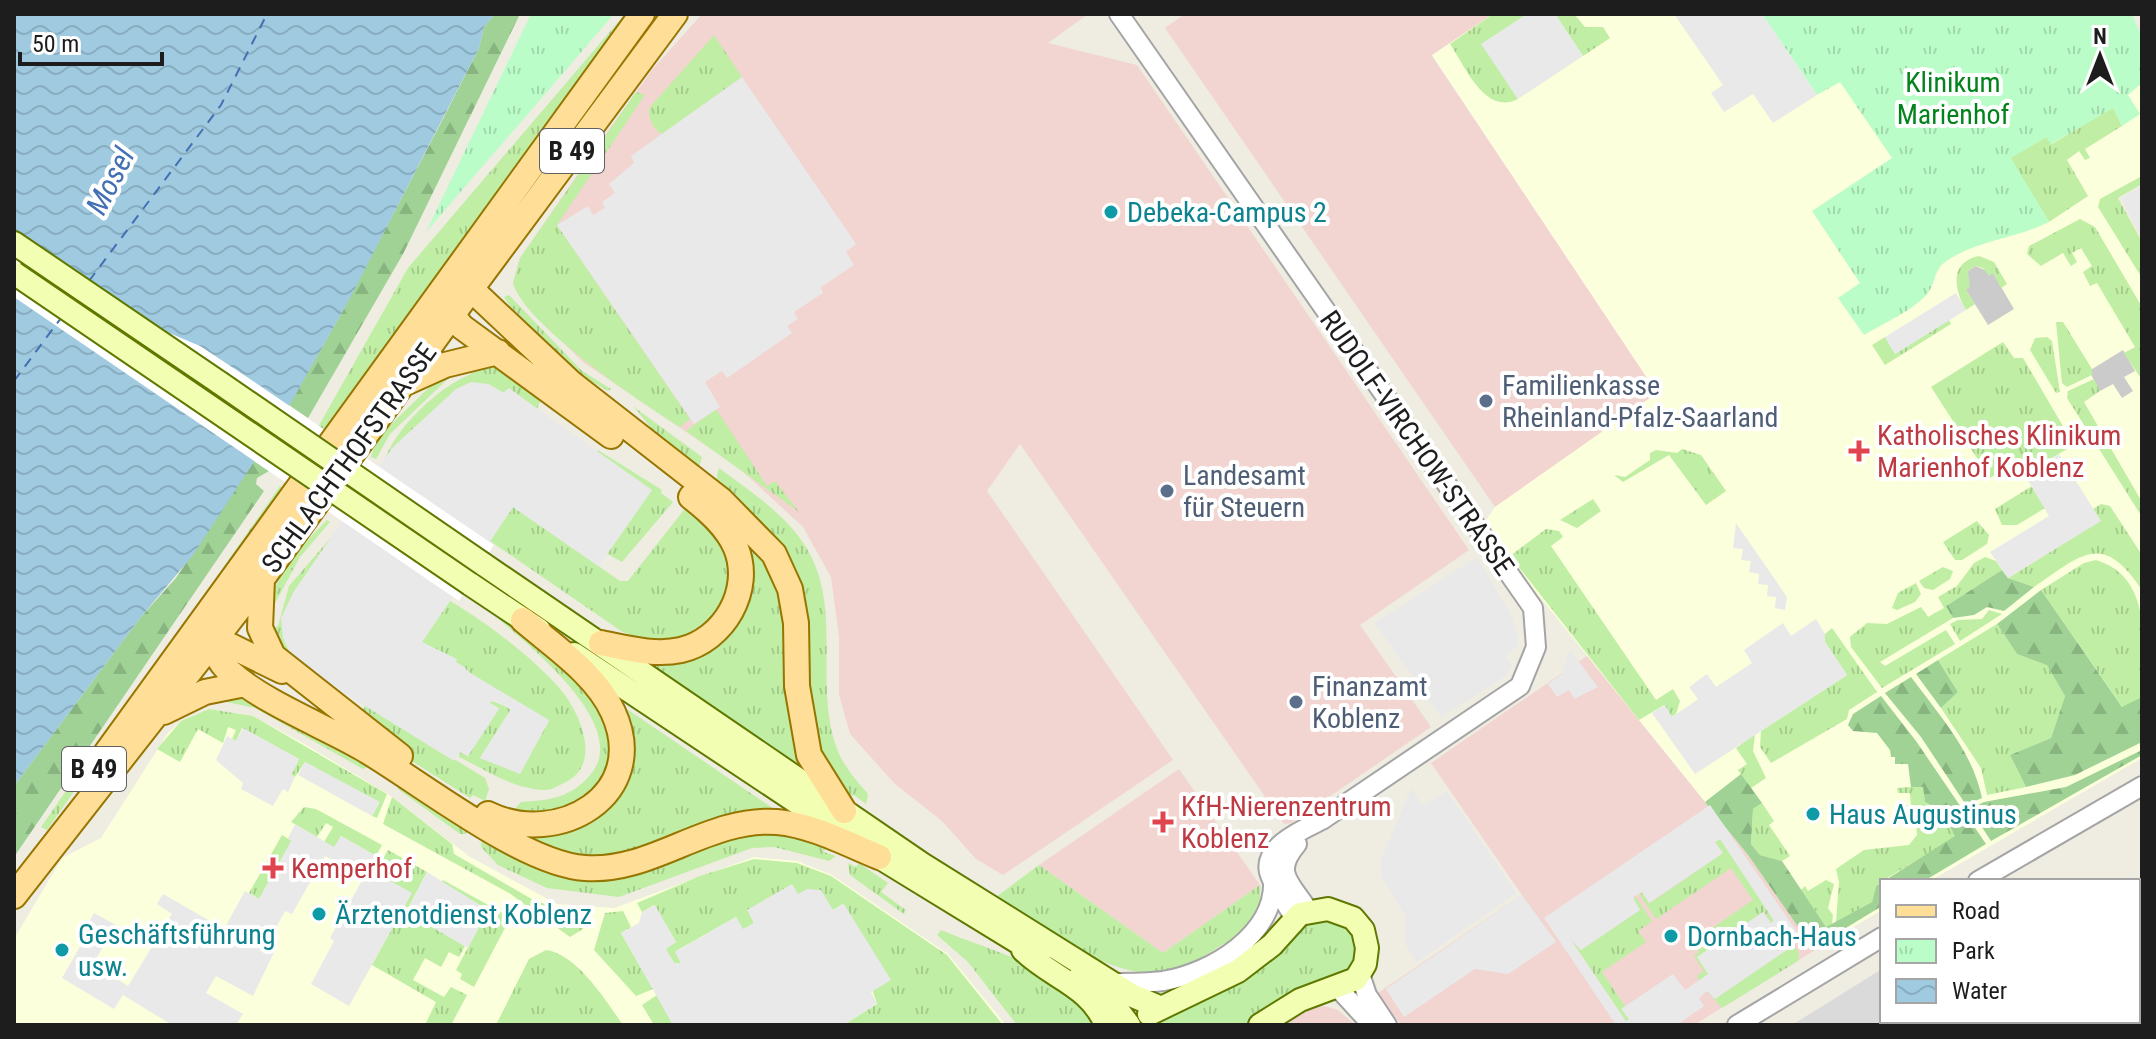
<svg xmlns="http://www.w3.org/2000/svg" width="2156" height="1039" font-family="'Roboto Condensed',sans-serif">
<defs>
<pattern id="grass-tufts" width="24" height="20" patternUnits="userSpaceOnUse" patternTransform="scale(2)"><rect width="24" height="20" fill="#c0eea4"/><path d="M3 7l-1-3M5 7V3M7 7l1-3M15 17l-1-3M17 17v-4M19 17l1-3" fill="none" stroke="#a5cc8d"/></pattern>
<pattern id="forest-firs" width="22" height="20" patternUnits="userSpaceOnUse" patternTransform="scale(2)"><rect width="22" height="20" fill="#9fd294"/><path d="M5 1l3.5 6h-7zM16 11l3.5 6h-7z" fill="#88b47f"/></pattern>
<pattern id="park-tufts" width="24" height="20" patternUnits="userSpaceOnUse" patternTransform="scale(2)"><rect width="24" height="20" fill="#bbfdc8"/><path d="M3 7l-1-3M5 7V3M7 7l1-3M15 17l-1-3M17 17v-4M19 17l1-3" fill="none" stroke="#a0d8ab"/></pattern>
<pattern id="water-waves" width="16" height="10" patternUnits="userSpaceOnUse" patternTransform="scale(2)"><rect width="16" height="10" fill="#9fcae0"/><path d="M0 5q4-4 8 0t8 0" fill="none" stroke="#88adc0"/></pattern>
</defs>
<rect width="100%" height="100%" fill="#efece2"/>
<!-- residential -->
<path fill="#dbdada" d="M1882,969V1021H2006L2000,1025H1792Z"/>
<!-- commercial -->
<path fill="#f2d5d0" d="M702,14H1088L1048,43L1137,65L1469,550L1360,625L1431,727L1291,823L1284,824L1020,444L987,491L1173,760L1003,875L976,859L942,821L895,784L850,734L839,694V637L831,577L803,527L738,467L583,362L525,305L513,283L520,258L602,139L652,70Z
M1185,14H1493L1432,56L1658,394L1495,507L1165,28Z
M1587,656L1748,855L1815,950L1694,1025H1401L1378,993L1522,895L1431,763Z
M1179,769L1260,885L1163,953L1039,865Z
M1317,1004L1338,1010L1355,1025H1272Z"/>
<!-- education -->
<path fill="#fbffdb" d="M1493,14H2132L2142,37V184L2118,198L2142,242V758L1930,881H1882V910L1815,950L1748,855L1531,586L1486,520L1495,507L1657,393L1432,55Z
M209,709L253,716L306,745L388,794L470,857L557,904L614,908L754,857L797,861L832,875L948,954L1006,1025H14V939L62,858L101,838L168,733L181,721Z"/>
<!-- religious -->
<path fill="#cbcbcb" d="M1975,266L1993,273L2014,309L1988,325L1966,290L1968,271Z
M2123,350L2135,371L2124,377L2133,391L2122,398L2113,384L2100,391L2089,371Z"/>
<!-- grass -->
<path fill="url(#grass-tufts)" d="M625,14H631L545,126L326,432L318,427L408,268Z
M1493,14H1527L1482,44L1518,99C1485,116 1465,66 1450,44Z
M1555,14H1574L1585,27H1603L1610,38L1583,56Z
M714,35L742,77L662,134C653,129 647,117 650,107Z
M636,92L645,95L557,225L690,419L680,427C641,403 524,324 513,283L520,258Z
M2113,107L2122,126L2085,149L2090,158L2085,160L2079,151L2067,160L2088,196L2049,222L2010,158L2046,137L2052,144Z
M2142,176V184L2118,198L2142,242V278L2098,207L2100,199Z
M2080,219L2095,227L2142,307V380L2124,353L2135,347L2097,283L2090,286L2083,272L2092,266L2081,248L2072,253L2077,262L2071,266L2063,253L2041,266L2027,254L2029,246Z
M1979,256L1994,262L2007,284L2001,288L1993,273L1989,276L1983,268L1975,266L1968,271L1970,287L1966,290L1975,304L1966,310C1954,290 1949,262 1979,256Z
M509,295L582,371L611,389L608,391L579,374L510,306L504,297Z
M1949,320L1951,324L1885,365L1872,345L1885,337L1895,354Z
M2056,322H2063L2092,369V375L2067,387L2062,383Z
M2047,337L2052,341L2060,392L2056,393L2030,350L2035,338Z
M2003,342L2014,358H2023L2074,445L2024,474L2016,462L1990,478L1931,387Z
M496,361L543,395L537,409L509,388L504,393L488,384L383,464C394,429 437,388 471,374L470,363Z
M444,373L452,375L390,434L376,459L371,457L377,438Z
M2094,379L2100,391L2084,402L2142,502V517L2067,398L2068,391Z
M634,407L702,457L699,467L688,459L685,462L665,445Z
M716,409L767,486L775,481L799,512L686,431Z
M1682,449L1701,455L1726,491L1706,505L1669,455L1623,482L1614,475L1625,477L1650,460V453L1656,450L1677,453Z
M598,450L662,490L661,493L673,502L622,562L598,549L595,455Z
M719,468C752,493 791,517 811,556C841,617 814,687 837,749C844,767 856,780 868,794L866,804L854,795L850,798L822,760L809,720L805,613L715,485Z
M280,486L286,490L168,651L167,648Z
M2032,486L2045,508L2017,525H2002L1995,509Z
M1593,499L1601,511L1577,528L1560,520Z
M2101,504L2110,506L2142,555V590C2102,531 2083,554 2034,587L2008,578L2100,521L2093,509Z
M687,506L723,539L733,582L715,620L682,641L648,643L621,631L490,541L513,507L620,581H628Z
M327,520L330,522L300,557L273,607L266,605L290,558Z
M1977,521L1989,535L1987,544L1962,560H1955L1943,542Z
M734,529L761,554L778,582L807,770L799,768L650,663L734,624Z
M1546,529L1559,531L1563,537L1551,546L1656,700L1673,689L1680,701L1676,714L1671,717L1664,705L1639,720L1510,556Z
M334,534L293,593L307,670L334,685L332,688L296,668L269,631L278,626L289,586Z
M1985,557L1996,561L2002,570L1946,606L1953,618L1880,662L1885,666L1946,630L1955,644L1882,688L1851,647L1850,637L1867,623L1887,624L1921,607L1928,617L1944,608L1938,597L1957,586L1974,563Z
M2096,560C2155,578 2142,648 2142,697L2123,708L2041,590L2084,563Z
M1943,567L1953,571L1950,579L1933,590L1924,588L1919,581Z
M1916,583L1921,594L1915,602L1897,610L1892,608L1898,593Z
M450,601C487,623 533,657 561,690C582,716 603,767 562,784C556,787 551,790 544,790C513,789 486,770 459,757V751L468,756L499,708L488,702L490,700L511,709L480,758L520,773L549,721L472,675L432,734L466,668L429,647L382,700Z
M1989,610L2002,614L1960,641L1950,624L1958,620L1982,619Z
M493,614C545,649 643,707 602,783C595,797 566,809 552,818L512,812L521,802C551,800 571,798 591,774C632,724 524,642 493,614Z
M1997,624L2017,654L2047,664L2065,696L2051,738L2010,755L2026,787L1987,795L1981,768L1941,708L1958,692L1938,660Z
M1832,628L1877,692L1849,710L1847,719L1771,763L1760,747L1761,731L1847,675L1825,642V634Z
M159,657L166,661L47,830L41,827Z
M231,697L257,699L371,765L363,769L255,708L217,700Z
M365,704L485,778L489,789L485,801L473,795L470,798L407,758L362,713Z
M621,705L777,811L625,855L575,857L523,836L569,831L599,814Z
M209,709L253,716L387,794L377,818L372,816L379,803L305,762L295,777L291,775L299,759L242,728L236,741L232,739L236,730L228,727L223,743L198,729L180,762L157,749L181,721Z
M1755,734L1753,751L1766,778L1751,788L1738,770L1747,764L1736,748Z
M397,784L470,829L465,834H460L398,789Z
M1923,786L1925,802L1943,812L1956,837L1882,881L1876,886L1872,902L1836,922L1839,882L1836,869L1864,850L1909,845L1917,835L1916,822L1902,823L1901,812H1896L1895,806L1911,805L1910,793H1898L1897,788Z
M392,797L452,844L454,854L535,901L584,915L583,929L570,937L509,893L383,824Z
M1762,803L1774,821L1769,825L1790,856L1782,861L1760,855L1751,844L1753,809Z
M304,807L316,809L382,845L376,856L341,836L335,848L324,842L333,827L326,823L317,837L291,822Z
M770,830L827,846L824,852L836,856L829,861L774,847L752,848L619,897L547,888L498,865L481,847L482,837L558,870Z
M282,835L292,841L259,899L249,893Z
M1720,839L1775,919L1771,923L1764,912L1698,957L1709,974L1699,980L1697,976L1704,971L1694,956L1699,952L1692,942L1753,900L1731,868L1656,919L1639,894L1642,893L1650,903L1723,853L1715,842Z
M388,850L427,872L406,912L465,946L459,957L449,952L441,967L425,958L413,980L444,997L451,987L467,995L451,1025H425L436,1002L372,965L411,893L375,873Z
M754,859L797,863L831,876L947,955L1003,1025H843L877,1004L843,904L833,910L798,895L792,885L748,910L754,923L743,930L736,917L676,951L682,964L674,963L665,948L676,942L654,905L642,912L637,903L700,876Z
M848,863L856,867L859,863L888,883L881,892L906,910L904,914L850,875Z
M1039,865L1163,953L1260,885C1263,913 1247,932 1224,944C1207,954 1188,967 1168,972C1119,983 1033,927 996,897Z
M443,880L508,916L509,922L502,919L501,924L506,926L474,987L460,979L462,974L456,970L488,910L441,883Z
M1826,880L1834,884L1828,908L1833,915L1832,924L1826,927L1801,890L1805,886L1808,891Z
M1635,896L1652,921L1638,931L1646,942L1602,972L1625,1006L1622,1009L1629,1020L1626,1022L1571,940L1581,950L1639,910L1633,900Z
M623,911L631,927L621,933L653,989L636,996L594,950L605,913Z
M1321,918C1356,927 1360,932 1353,968L1250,1025H1153L1299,926Z
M941,930C981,947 1037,961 1070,991C1080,1000 1088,1014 1097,1025H1017L968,962L937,935Z
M1794,945L1799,953L1798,961L1722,1008L1707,991L1716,998Z
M546,950C577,954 606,1001 623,1025H496L529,959Z
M657,995L673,1025H654L642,1005Z"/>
<!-- forest -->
<path fill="url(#forest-firs)" d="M495,14H520L403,254L308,418L289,405L341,314L444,117L479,48L484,27Z
M254,461L269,471L257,478L256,484L264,491L14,857V786L140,618L176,578Z
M2002,570L2008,578L2034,587L2004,611L1987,607L1974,615L1953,618L1946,606Z
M2041,590L2122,707L2142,697V742L2075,775L2026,787L2010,755L2051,738L2065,696L2047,665L2017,654L1997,624Z
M1938,660L1958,692L1941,708L1916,674Z
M1911,677C1939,715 1972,750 1982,798L1966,805L1921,737L1885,693Z
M1881,696L1916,741L1986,844L1924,881H1884L1955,836L1943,812L1925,802L1923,787H1911L1908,764H1895V757H1891L1890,750L1877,733L1853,731L1848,725L1853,714Z
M2142,750V755L1991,841L1970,809L1984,802L2066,787Z
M1741,774L1762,803L1753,809L1751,844L1760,855L1782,861L1826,927L1872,902L1876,886L1882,882V906L1813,948L1748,855L1705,802Z"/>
<!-- park -->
<path fill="url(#park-tufts)" d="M531,14H614L426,232Z
M1762,14H2132L2142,37V83L2128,95L2140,114L2122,126L2113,108L2051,144L2046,137L2011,158L2049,222C2015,239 1976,240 1945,262C1933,271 1936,284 1927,294C1912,311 1884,323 1864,335L1838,298L1860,283L1812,211L1892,158L1840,82L1817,95Z"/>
<!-- parking -->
<path fill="#e9e9e9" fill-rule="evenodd" d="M1527,14H1555L1583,56L1518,99L1481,44Z
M1674,14H1762L1817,95L1773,123L1753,94L1724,112L1711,93L1723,85Z
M742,77L856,244L846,252L854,265L821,287L823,293L794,312L798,319L787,326L792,333L727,378L722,371L705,382L720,407L694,424L557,225L588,206L593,215L605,208L602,202L615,193L609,184L634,163L631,156Z
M2142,187V238L2121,198Z
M1956,293L1966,310L1895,354L1885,337Z
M471,382L488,384L504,393L508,388L652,490L599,566L513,507L422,642L457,659L456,662L472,674L549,720L520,774L480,758L511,710L496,700L489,703L499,709L468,756L459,752L454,761L307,670L290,653L283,638L281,618L293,593L392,448L456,389Z
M2059,454L2101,521L2008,578L1990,552L2049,516L2024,474Z
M1736,523L1787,597L1785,610L1775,608L1776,597L1767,596L1768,585L1758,584L1759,574L1749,572L1751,561L1741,560L1743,549L1733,548Z
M1477,557L1511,615L1518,636L1517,647L1505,656L1512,666L1506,676L1441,717L1375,623Z
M1816,619L1825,634V642L1847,675L1695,774L1652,713L1665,705L1672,717L1694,702L1698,699L1689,687L1707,674L1716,687L1752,663L1744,650L1783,623L1791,636Z
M1570,650L1598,687L1574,699L1569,690L1557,697L1548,684L1562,674Z
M243,728L299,759L291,775L295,777L288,792L283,789L273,806L241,789L243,783L216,760L227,736L236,741Z
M305,762L380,802L372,816L298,775Z
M1411,788L1423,806L1447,791L1516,893L1417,962L1405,944V915L1382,877V858Z
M1710,805L1799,935L1790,940L1783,934L1791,947L1715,999L1707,991L1699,998L1704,1006L1677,1025H1616L1544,918ZM1720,839L1774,921L1771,923L1763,912L1697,957L1708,974L1685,990L1673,974L1621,1009L1629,1019L1626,1021L1571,940L1581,950L1640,910L1633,897L1642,892L1649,903L1723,853L1715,842Z
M295,824L334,847L341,836L383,860L376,873L412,893L349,1006L311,984L334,941L330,938L364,877L325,856L292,914L285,911L271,937L279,942L253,996L216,976L206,993L243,1014L236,1025H172L123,995L114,1009L62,978L86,936L83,934L94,913L116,925L90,969L105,977L108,973L128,986L172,914L157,904L163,894L224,929L245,891L259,899L291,841L288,838Z
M427,872L488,910L468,948L406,912Z
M792,884L798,894L807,889L821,890L833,910L844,904L891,980L871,992L877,1004L843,1025H673L621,933L639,923L642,912L655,905L676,942L666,949L674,963L681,964L675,952L736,917L743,929L754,923L747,910Z
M1522,895L1556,942L1508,974L1475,969L1404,1017L1386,989Z
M2142,901V1025H2096L2094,1021H2138V904Z"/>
<!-- water -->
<path fill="url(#water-waves)" d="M14,14H495L484,27L479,48L349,300L280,422L193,555L140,618L14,786Z"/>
<!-- pier -->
<path fill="#fff" d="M14,229L160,329L200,346L247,377L494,545L459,601L14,297Z"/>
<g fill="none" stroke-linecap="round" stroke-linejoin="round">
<!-- ferry -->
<path stroke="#436fb4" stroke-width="2" stroke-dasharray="10 8" stroke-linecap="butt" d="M89,281L221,105L267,14
M14,381L61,318"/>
<defs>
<path id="tertiary" d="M1119,14L1533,608L1536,647L1520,686L1322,820C1304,829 1263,846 1269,872C1273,888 1287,903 1294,918
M1297,844C1272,873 1291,883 1308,910
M1978,881L2142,786
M1360,974L1367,995L1387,1025
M1113,983C1130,983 1147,983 1163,981C1212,973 1276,934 1273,880
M1338,988L1372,1025
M1737,1025L1882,937"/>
<path id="secondary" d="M14,243L220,383
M483,564L922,864L1133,996L1159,1007
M470,584L539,630
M574,654L879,857L1039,955
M1023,950C1051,978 1090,985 1106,1025
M1079,978L1111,1001L1129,1025
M1149,1014L1238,971L1272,945L1300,914L1328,909L1353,918L1363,930L1367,948L1365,964L1356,979L1300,1000L1260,1025"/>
<path id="primary" d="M455,286L471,289L571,383L721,500L774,554L790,589L796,623L797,686L809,755L844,811
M447,301L452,315L462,327L611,436
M405,383L445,365L498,352
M262,579L260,628L273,656L400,756
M212,631C213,648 217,661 231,673C263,702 324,726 362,748C419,781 522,864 585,868C653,873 707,817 777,822C812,825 847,844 879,857
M202,642L229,645L282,671
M601,643C626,648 655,656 681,650C724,640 753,590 736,548C727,527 709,511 691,497
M164,712L205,692L245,684
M88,778L642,14
M488,814C558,848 651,795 613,712C596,674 553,646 523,620
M14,896L262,579L471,289L675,14"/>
</defs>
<!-- tertiary casing -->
<use href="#tertiary" stroke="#a4a4a4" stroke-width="22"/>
<!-- secondary casing -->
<use href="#secondary" stroke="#5e7800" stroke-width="26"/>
<!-- primary casing -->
<use href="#primary" stroke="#967500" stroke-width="28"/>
<!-- tertiary -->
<use href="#tertiary" stroke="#fff" stroke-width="18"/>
<!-- secondary -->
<use href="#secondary" stroke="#f2feb1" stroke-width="22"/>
<!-- primary -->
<use href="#primary" stroke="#ffde97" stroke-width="24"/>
<defs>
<path id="secondary-bridge" d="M14,273L470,584
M220,383L483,564"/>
</defs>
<!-- secondary-bridge casing -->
<use href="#secondary-bridge" stroke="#5e7800" stroke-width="26" stroke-linecap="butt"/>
<!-- secondary-bridge -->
<use href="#secondary-bridge" stroke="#f2feb1" stroke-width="22"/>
</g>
<!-- markers -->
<g fill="#0f9aa8" stroke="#fff" stroke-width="3">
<circle cx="1111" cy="212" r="8"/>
<circle cx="1813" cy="814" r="8"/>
<circle cx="319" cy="914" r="8"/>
<circle cx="1671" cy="936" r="8"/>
<circle cx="62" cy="950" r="8"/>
</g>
<g fill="#5c6f8a" stroke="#fff" stroke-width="3">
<circle cx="1486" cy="401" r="8"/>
<circle cx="1167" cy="491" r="8"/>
<circle cx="1296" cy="702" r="8"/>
</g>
<g fill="#e0444e" stroke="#fff" stroke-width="3">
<path d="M1855 439h8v8h8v8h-8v8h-8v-8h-8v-8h8z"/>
<path d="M1159 810h8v8h8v8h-8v8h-8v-8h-8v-8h8z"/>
<path d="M269 856h8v8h8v8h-8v8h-8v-8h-8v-8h8z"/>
</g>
<g text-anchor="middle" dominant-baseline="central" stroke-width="8" stroke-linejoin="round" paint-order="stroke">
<!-- shield labels -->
<g fill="#fff" stroke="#616161" stroke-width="2">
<rect x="540" y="129" width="64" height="44" rx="6"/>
<rect x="62" y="747" width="64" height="44" rx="6"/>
</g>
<g font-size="26" font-weight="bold" fill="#1d1d1d">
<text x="572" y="151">B 49</text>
<text x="94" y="769">B 49</text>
</g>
<!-- park labels -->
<g font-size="28" fill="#03831c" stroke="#fff">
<text x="1953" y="82">Klinikum<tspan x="1953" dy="32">Marienhof</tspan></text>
</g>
<!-- culture labels -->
<g font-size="28" fill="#0d838f" stroke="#fff" text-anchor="start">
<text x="1127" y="212">Debeka-Campus 2</text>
<text x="1829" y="814">Haus Augustinus</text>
<text x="335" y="914">Ärztenotdienst Koblenz</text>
<text x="78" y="934">Geschäftsführung<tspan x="78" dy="32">usw.</tspan></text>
<text x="1687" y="936">Dornbach-Haus</text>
</g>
<!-- service labels -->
<g font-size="28" fill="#4e5e75" stroke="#fff" text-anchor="start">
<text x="1502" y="385">Familienkasse<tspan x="1502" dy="32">Rheinland-Pfalz-Saarland</tspan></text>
<text x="1183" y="475">Landesamt<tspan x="1183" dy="32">für Steuern</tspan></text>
<text x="1312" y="686">Finanzamt<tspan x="1312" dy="32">Koblenz</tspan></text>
</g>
<!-- health labels -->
<g font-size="28" fill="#be3a42" stroke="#fff" text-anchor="start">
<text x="1877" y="435">Katholisches Klinikum<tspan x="1877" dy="32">Marienhof Koblenz</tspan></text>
<text x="1181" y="806">KfH-Nierenzentrum<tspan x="1181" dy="32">Koblenz</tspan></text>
<text x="291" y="868">Kemperhof</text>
</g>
<!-- street labels -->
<g font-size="28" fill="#1d1d1d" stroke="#fff">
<text transform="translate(1417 443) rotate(55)">RUDOLF-VIRCHOW-STRASSE</text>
<text transform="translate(349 458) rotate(-54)">SCHLACHTHOFSTRASSE</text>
</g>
<!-- water labels -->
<g font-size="30" font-style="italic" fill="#436fb4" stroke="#fff">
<text transform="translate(110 181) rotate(-63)">Mosel</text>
</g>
</g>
<!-- border -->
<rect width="2156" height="1039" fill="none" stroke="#1d1d1d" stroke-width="32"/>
<!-- legend -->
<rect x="1880" y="879" width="260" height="144" fill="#ffffff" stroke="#a5a5a5" stroke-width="2"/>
<rect x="1896" y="905" width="40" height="12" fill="#ffde97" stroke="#a5a5a5" stroke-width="2"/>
<text x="1952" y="919" font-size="24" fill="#1d1d1d">Road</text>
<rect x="1896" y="939" width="40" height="24" fill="url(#park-tufts)" stroke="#a5a5a5" stroke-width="2"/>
<text x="1952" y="959" font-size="24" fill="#1d1d1d">Park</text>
<rect x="1896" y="979" width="40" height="24" fill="url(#water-waves)" stroke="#a5a5a5" stroke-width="2"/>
<text x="1952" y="999" font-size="24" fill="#1d1d1d">Water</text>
<!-- north arrow -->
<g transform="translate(2100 56)" stroke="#ffffff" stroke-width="6" paint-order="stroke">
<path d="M0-6L14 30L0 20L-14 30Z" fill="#1d1d1d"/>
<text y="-12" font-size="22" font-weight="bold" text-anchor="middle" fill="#1d1d1d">N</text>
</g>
<!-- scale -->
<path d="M20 52v12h142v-12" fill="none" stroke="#1d1d1d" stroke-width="4"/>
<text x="32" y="52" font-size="24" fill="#1d1d1d" stroke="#ffffff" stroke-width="6" paint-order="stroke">50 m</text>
</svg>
